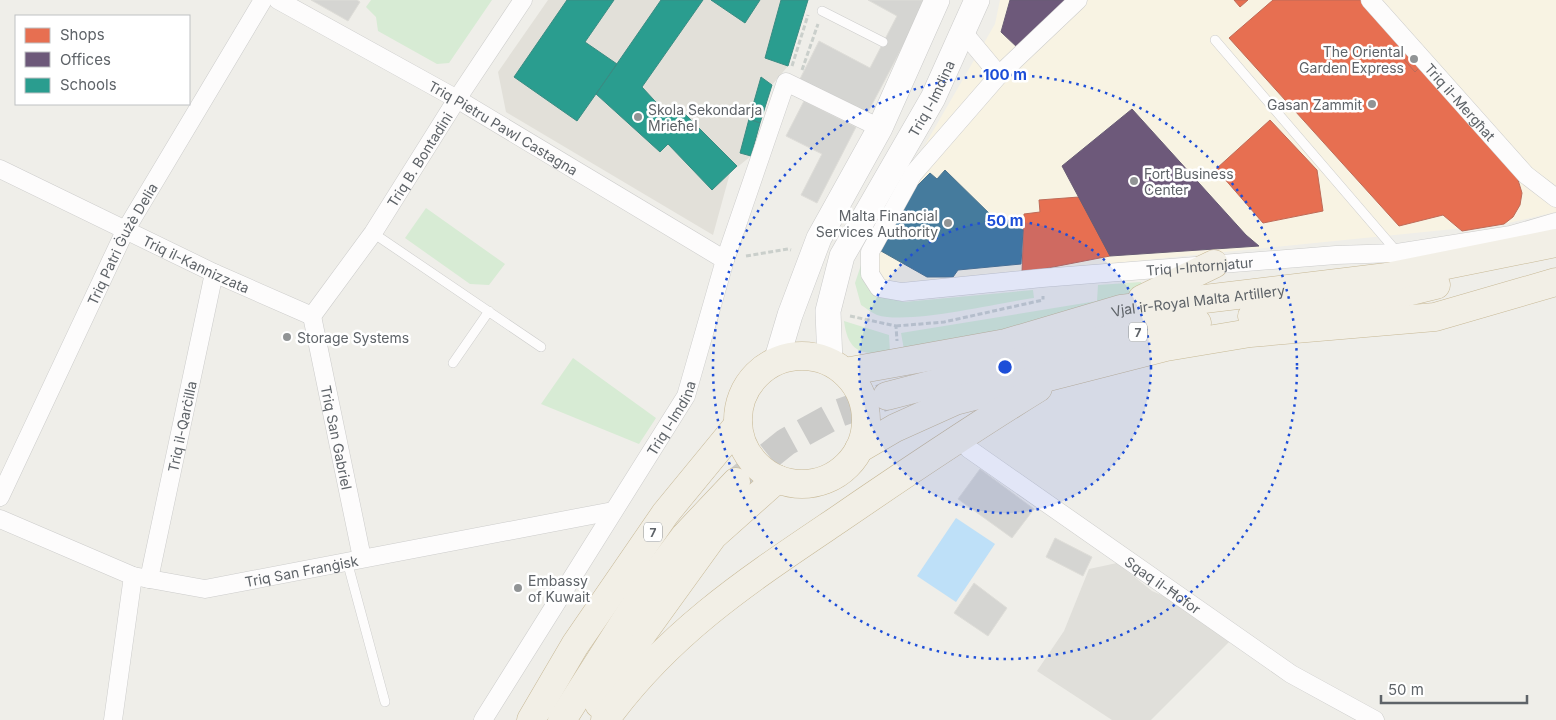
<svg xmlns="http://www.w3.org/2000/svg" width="1556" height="720" font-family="Inter,sans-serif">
<rect width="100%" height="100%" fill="#efeee9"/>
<!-- commercial -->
<path fill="#f8f3e3" d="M1000,0H1556V212L1504,224L895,285L880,281L875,272L872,236L995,24Z"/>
<!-- industrial -->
<path fill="#e0dfda" d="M1117,563L1152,591L1171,599L1229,642L1151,720H1112L1037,671L1064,631L1089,569Z"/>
<!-- education -->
<path fill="#e2e0d9" d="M548,0H808L788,66L772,85L751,156L730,173L713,235L506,112L498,72Z"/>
<!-- green -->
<path fill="#d7ebd4" d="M371,0H492L449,63L437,64L378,31L376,17L366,7Z
M426,208L505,264L489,285L470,284L405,238Z
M864,256L861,276L874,293L904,302L1033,290L1034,298C998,303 909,325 877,315C872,313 866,308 861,305L855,283Z
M1141,282L1142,287L1100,306L905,355L901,333L1097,301L1098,285Z
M844,321L889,335L890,353C861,355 848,352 844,321Z
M573,358L656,418L639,444L541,404Z"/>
<!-- water -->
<path fill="#bee0f8" d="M956,518L995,544L956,602L917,576Z"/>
<!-- shops -->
<path fill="#e76f51" stroke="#be6b58" d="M1234,0H1248L1240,7Z
M1273,0H1360L1515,170L1522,193L1520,205L1513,217L1504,224L1462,231L1443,215L1399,226L1229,38Z
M1412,47L1425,62L1415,72L1402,57Z
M1270,120L1317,170L1323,211L1263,223L1216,169Z
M1079,197L1110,256L1022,273L1024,214L1040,212L1039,200Z"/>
<!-- offices -->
<path fill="#6d597a" stroke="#685c75" d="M1010,0H1066L1019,49L1001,32Z
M1132,109L1246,235L1259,246L1110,256L1062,166Z"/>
<!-- schools -->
<path fill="#2a9d8f" stroke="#3a8c83" d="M567,0H614L585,42L617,64L577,121L514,77Z
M661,0H703L642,87L665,112L675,104L737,166L712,190L668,144L660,152L596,94Z
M711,0H760L745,23Z
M781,0H808L788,66L765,58Z
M761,77L772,85L760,123L749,119Z
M749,119L760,123L751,156L740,153Z"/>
<!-- public -->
<path fill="#457b9d" stroke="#4c748d" d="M945,170L994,218L1004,226L1007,220L1023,230L1021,264L958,270L953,277H927L881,251L912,191L930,173L937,179Z"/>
<!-- building -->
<path fill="#d5d5d2" stroke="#deddd8" d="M311,0H357L360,2L348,21Z
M868,0H927L867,114L800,79L819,41L870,68L897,16Z
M804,101L856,127L817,203L801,195L822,154L786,136Z
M980,469L1034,509L1012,538L958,499Z
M1055,538L1092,557L1083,576L1046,557Z
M974,583L1007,608L988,636L954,613Z"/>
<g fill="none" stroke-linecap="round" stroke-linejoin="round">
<!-- trunk-tunnel -->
<path stroke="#cbcbc9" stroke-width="28" stroke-dasharray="28 14" stroke-linecap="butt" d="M736,482L786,442L839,413L887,396"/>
<defs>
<path id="service" d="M822,11L883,42
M1215,40L1397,252
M373,233L541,347
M453,363L489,311
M347,561L385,702"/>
<g id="minor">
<path id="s1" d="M278,0L457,99L725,260"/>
<path id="s2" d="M1078,0L999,75L913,174L870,252V274L879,288L902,292L1042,278L1336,255L1397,253L1511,235L1556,222"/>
<path id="s3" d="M1370,0L1526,175L1556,198"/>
<path d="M964,33L999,75"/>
<path id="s4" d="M0,169L214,273L312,316"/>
<path id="s5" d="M312,316L373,233L457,99L523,0"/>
<path id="s6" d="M312,316L362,558"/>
<path id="s7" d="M961,436L969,449L1291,674L1375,720"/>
<path id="s8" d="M0,497L125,231L263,0"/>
<path id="s9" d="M0,519L133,576L205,589L613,511"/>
<path id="s10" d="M149,579L214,273"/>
<path d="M113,720L133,576"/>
<path id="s11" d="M483,720L686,396L725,260L786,82L880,128"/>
</g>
<g id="secondary">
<path d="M776,362L790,315L819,238L880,128L937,0"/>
<path id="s12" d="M830,363L828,311L842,256L933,98L977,0"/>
</g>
<g id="trunk">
<path d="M1142,299L1214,264"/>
<path d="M1252,316L1395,295L1436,285"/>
<circle cx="802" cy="420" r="64"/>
<path id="s13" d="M845,372L1006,343L1121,309L1387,277L1556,243"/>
<path d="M887,396L1126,334L1197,323"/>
<path d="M859,449L895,428L955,401L1166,347L1250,333L1435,317L1556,282"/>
<path d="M599,704L640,637L713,536L777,479"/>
<path d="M531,720L575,645L665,514L738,425"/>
<path d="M562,720L648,585L685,536L736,482"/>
<path d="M605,720C669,632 747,581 836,521C903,475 970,430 1038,388"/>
</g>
</defs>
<!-- service casing -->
<use href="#service" stroke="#cccccb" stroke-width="10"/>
<!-- minor casing -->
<use href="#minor" stroke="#cccccb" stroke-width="19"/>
<!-- secondary casing -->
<use href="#secondary" stroke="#cbcbca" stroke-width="26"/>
<!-- trunk casing -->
<use href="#trunk" stroke="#c7b895" stroke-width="29"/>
<!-- path -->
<path stroke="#cacfcb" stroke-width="3" stroke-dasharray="5 2.5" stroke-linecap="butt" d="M792,66L808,15
M802,70L818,24
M746,256L788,249L791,250
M850,316L896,326L897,341
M896,326L944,322L1043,300V296"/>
<!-- service -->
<use href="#service" stroke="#fdfcfc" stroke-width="9"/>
<!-- minor -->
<use href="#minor" stroke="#fdfcfc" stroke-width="18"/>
<!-- secondary -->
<use href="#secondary" stroke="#fdfcfc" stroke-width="25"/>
<!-- trunk -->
<use href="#trunk" stroke="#f2efe6" stroke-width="28"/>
</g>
<!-- distance rings -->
<circle cx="1005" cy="367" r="146" fill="#1d4ed8" fill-opacity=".12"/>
<g fill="none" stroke="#1d4ed8" stroke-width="2.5" stroke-dasharray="2.5 5">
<circle cx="1005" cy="367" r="146"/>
<circle cx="1005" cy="367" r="292"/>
</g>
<!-- markers -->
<g fill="#919495" stroke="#fff" stroke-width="2">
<circle cx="1414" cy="59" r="5"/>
<circle cx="1372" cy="104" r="5"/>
<circle cx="638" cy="117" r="5"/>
<circle cx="1134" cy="181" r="5"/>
<circle cx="948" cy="223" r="5"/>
<circle cx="287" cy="337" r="5"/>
<circle cx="518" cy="588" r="5"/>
</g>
<g text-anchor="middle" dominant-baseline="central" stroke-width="5" stroke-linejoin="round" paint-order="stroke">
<!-- shield labels -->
<g fill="#fff" stroke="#8e9295" stroke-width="1">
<rect x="1129" y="322.5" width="18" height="19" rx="4"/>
<rect x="644" y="522.5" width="18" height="19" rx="4"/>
</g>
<g font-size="12" font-weight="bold" fill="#5e6368">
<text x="1138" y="332">7</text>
<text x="653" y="532">7</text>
</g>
<!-- poi labels -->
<g font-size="14" fill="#5e6368" stroke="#fff" text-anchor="start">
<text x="1404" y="51" text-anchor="end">The Oriental<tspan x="1404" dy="16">Garden Express</tspan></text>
<text x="1362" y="104" text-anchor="end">Gasan Zammit</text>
<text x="648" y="109">Skola Sekondarja<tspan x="648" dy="16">Mrieħel</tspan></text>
<text x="1144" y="173">Fort Business<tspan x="1144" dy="16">Center</tspan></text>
<text x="938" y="215" text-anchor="end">Malta Financial<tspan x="938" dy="16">Services Authority</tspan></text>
<text x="297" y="337">Storage Systems</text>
<text x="528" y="580">Embassy<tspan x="528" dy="16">of Kuwait</tspan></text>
</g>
<!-- street labels -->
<g font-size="14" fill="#5e6368" stroke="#fff">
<text stroke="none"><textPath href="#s12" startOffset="290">Triq l-Imdina</textPath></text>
<text stroke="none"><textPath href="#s3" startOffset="136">Triq il-Mergħat</textPath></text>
<text stroke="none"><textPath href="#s1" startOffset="259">Triq Pietru Pawl Castagna</textPath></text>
<text stroke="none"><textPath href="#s5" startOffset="190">Triq B. Bontadini</textPath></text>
<text stroke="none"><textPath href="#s8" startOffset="281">Triq Patri Ġużè Delia</textPath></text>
<text stroke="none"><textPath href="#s4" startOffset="218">Triq il-Kannizzata</textPath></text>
<text stroke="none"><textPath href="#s2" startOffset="690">Triq l-Intornjatur</textPath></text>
<text stroke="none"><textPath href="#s13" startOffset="361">Vjal ir-Royal Malta Artillery</textPath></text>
<text stroke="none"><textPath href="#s11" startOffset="356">Triq l-Imdina</textPath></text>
<text stroke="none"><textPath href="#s10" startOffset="156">Triq il-Qarċilla</textPath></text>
<text stroke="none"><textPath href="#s6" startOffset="124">Triq San Gabriel</textPath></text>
<text stroke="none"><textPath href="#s9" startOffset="316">Triq San Franġisk</textPath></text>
<text stroke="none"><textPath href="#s7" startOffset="252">Sqaq il-Ħofor</textPath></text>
</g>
</g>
<circle cx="1005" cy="367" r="8" fill="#1d4ed8" stroke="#fff" stroke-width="2.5"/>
<g font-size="15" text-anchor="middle" font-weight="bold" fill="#1d4ed8" stroke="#fff" stroke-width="5" stroke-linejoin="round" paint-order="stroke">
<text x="1005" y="80">100 m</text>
<text x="1005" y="226">50 m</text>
</g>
<!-- legend -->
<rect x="15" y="15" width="175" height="90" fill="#ffffff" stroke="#bfc1c3"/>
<rect x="25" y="28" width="25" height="15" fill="#e76f51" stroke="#bfc1c3"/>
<text x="60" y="40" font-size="15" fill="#5e6368">Shops</text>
<rect x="25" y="52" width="25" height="15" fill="#6d597a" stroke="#bfc1c3"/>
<text x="60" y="65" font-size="15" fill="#5e6368">Offices</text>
<rect x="25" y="78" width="25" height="15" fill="#2a9d8f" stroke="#bfc1c3"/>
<text x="60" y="90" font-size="15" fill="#5e6368">Schools</text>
<!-- scale -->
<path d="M1381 695v8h146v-8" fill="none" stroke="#5e6368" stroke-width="2.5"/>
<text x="1388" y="695" font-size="15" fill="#5e6368" stroke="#ffffff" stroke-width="4" paint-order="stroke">50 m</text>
</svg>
